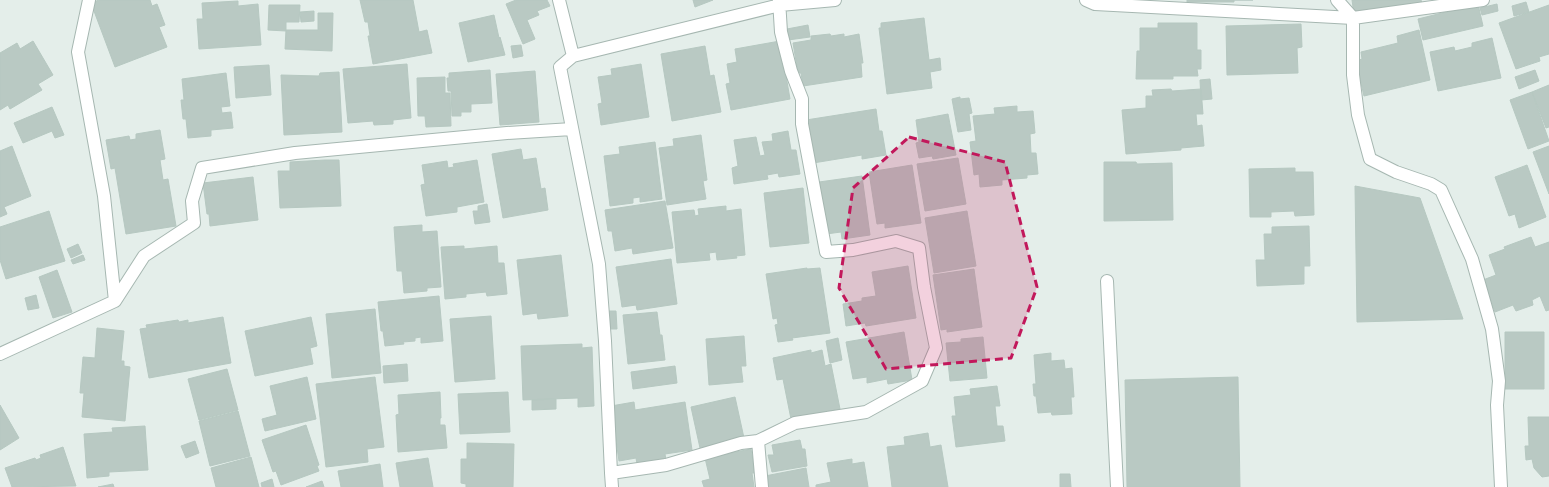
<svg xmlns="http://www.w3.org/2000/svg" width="1549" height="487" font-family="'Alegreya Sans',sans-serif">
<rect width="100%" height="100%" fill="#e4eeea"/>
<!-- building -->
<path fill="#b9c9c3" stroke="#b6c8c1" d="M99,0H150L152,6L157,4L165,25L159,27L167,47L115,67L91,3Z
M360,0H413L419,32L427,30L432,53L373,64L368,36H370L368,22H365Z
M516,0H547L550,6L537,11L539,15L527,20L535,39L523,44L506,4Z
M693,0H713L695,7Z
M1187,0H1253H1234V2H1187Z
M1352,0H1421L1422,3L1354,14Z
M238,1V6L258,4L261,45L199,49L197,19H203L202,3Z
M1526,2L1529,12L1514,16L1512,6Z
M1478,4L1483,26L1423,40L1418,19Z
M1497,4L1498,11L1482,15L1480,8Z
M269,5H300L299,22H286V31L268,30Z
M1549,5V54L1539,57L1540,61L1516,69L1499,23Z
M314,11V21L301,22L300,12Z
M318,13H333L332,51L285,49L286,30H318Z
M494,15L499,38L500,37L505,55L468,62L459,23Z
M924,18L929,60L940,58L941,70L930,72L932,88L887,94L879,28H881V23Z
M1158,23H1197V50H1201V69H1197L1198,76H1173V79H1136L1137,51H1140V28H1158Z
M1301,24L1302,47L1297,48L1298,73L1227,75L1226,26Z
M808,25L810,37L788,40L787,29Z
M1419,30L1430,80L1364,96L1356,61L1362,59L1361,52L1398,43L1397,36Z
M830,34L831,36L844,34V37L859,34L863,63H861L862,77L803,86L801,73H798L793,43L811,40V36Z
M1492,38L1501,78L1438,91L1430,52L1454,47L1455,51L1472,47V43Z
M33,41L53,75L38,84L42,90L10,109L8,105L0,110V53L17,43L20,49Z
M780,41L790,99L731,110L726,84L730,83L727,64L737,62L735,49Z
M521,45L523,56L513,58L511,46Z
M705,46L710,76L714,75L721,112L672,121L661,54Z
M407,64L411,118L393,120V124L374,125L373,121L348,123L343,69Z
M641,64L649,117L601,125L598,104L602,103L598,77L612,75L611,69Z
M269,65L271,95L236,98L234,67Z
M490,70L492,103L471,104V112H461V116H452L451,91H448L447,78H449V73Z
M1535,70L1539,81L1519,89L1515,77Z
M535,71L539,122L500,125L496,74Z
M339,72L342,132L284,135L281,75L319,76L320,73Z
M226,73L230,106L221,107L222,113L231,112L233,128L211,130V136L188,138L186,119H183L181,100H184L182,79Z
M445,77V93H450L451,126L426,127L425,116H418L417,78Z
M1210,79L1212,99L1201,100L1200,80Z
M1549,85V127L1546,128L1532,92Z
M1171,89L1172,91L1201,89L1203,114H1196L1197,126L1202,125L1204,146L1181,148V150L1126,154L1122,110L1146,108V96H1153L1152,90Z
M1532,92L1549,141L1528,149L1510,100Z
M960,97V99L969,98L972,113L969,114L971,130L958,132L952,99Z
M1017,106V112L1033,111L1035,133L1030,134L1031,153H1036L1038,174L1027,175V178L1002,180V185L980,187L979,174L974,175L970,142L976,141L973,116L995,114L994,108Z
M52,107L64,135L55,138L52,131L23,143L14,123Z
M876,109L879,131H882L886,155L862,159V155L813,163L806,120Z
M948,114L956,155L933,159L932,156L919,158L916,143L919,142L916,120Z
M160,130L165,159L160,160L163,180L168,179L176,226L126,234L115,168L111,169L106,140L129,136L130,140L136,139V134Z
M788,131L791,150H796L800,174L779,177L778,173L767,175L768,179L734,184L732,168L738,166L734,140L756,137L760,156L765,155L762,142L773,141L772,134Z
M701,135L707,180L703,181L706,199L667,205L659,148L674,146L673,139Z
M655,142L662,199L640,202V197L633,198V203L610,206L604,156L620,154L619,147Z
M12,146L31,196L4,207L7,214L0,217V151Z
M1549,146V194L1533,152Z
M521,149L523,160L536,158L541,189L545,188L548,210L503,218L492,154Z
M958,158L966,204L925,211L917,164Z
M325,160H339L341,206L280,208L278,171H290V162Z
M477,160L484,202L457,207V212L426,216L421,185L425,184L422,165L447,161L448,168L454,167L453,164Z
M1104,162H1136L1137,164L1172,163L1173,220L1104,221Z
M912,165L921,223L885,228V223L877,224L869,172Z
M1527,165L1546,217L1519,228L1515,214L1509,216L1495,177Z
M1295,168V172H1313L1314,215L1295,216L1294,211L1271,212V217H1250L1249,169Z
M862,176L870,235L842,239L841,232L826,234L819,182Z
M253,177L258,220L210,226L209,214H207L203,183Z
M1355,186L1420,198L1463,319L1357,322Z
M803,188L809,243L770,247L764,193Z
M665,201L673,248L633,254L632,248L615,251L612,231H608L605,210Z
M487,204L490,222L475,224L473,211H478V206Z
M726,206V211L741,209L745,255L736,256L737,258L717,260L716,252L709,253L710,260L677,263L672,212L694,210L695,216L699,215L698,209Z
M49,211L65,261L6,279L0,260V227Z
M967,211L976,266L934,273L925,218Z
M422,225V232L437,231L441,287L427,288V291L404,293L402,271H397L394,227Z
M1309,226L1310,266H1304V284L1257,286L1256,260H1265L1264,234H1272V227Z
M1531,237L1535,247L1549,242V310L1546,311L1540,296L1532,300L1533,305L1516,311L1513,305L1495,312L1483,280L1496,275L1489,255L1505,249L1504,247Z
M78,244L82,253L71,258L67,249Z
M464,246V249L497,246L498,263H504L507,294L487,296L486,292L466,294V297L445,299L441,247Z
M83,255L85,260L73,264L71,260Z
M561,255L568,316L538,319L537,313L523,315L517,260Z
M671,259L677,304L637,310L636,305L622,307L616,267Z
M908,266L916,318L866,326L865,323L846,326L843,304L862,301V298L876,296L872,272Z
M807,268V269L820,268L830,333L792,338L793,340L778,342L775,325L778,324L777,318L773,319L766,274Z
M974,269L982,327L947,332V329L941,330L933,275Z
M57,270L72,312L53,318L39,277Z
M36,295L39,308L28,310L25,298Z
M439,296L443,341L421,343V337L415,338V341L403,342L404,344L385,346L383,331H381L378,302Z
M375,309L381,373L332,378L326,314Z
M607,311H616L617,329H608Z
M657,312L660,335H662L665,360L628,364L623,315Z
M491,316L495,379L455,382L450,319Z
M223,317L231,363L149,378L140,329L147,328L146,325L178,320L179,322L188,320V323Z
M311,317L317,346L310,348L313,364L255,376L245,331Z
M97,328L124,331L121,361H124V366L130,367L125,421L82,417L84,393H80L83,357L95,358Z
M904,332L912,380L888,384L887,379L867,383V377L853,379L846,342Z
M1505,332H1544V389H1505Z
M744,336L746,366H741L743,382L709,385L706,339Z
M983,337L987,378L950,381L946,343L961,342V339Z
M838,338L842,360L830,363L826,341Z
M582,344V348L592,347L594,406L578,407V398L523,400L521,346Z
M811,350V353L822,350L825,366L831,364L840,409L791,419L783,379L777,380L773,358Z
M1051,353V361L1064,360L1065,369L1072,368L1074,397H1071L1072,414L1052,415L1051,412L1038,413L1036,396H1034L1033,384H1036L1034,355Z
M407,364L408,381L384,383L383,366Z
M675,366L677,383L633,389L631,372Z
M227,369L238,410L199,420L188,379Z
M307,377L316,419L265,431L262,419L277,415L270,386Z
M375,377L384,447L367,449L368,462L326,467L316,384Z
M1238,377L1240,487H1127L1125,380Z
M997,386L1000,406H995L997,426H1003L1005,441L956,447L952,416H956L954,397L971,395L970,389Z
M440,392L441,418H440V425H445L447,448L398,452L396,415L399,414L398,395Z
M508,392L510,432L460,434L458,394Z
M735,397L744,438L700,448L691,407Z
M556,399V409L532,410V400Z
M634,402L635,410L685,402L692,450L665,454L666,460L637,464L636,458L619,461L611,406Z
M0,405L19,438L0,450Z
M238,411L250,456L210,466L199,421Z
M1528,417H1549V476L1542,477L1534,468L1532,459L1526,460L1525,446H1529Z
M306,425L319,465L317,466L319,471L281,485L276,471L273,472L262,440Z
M145,426L148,470L109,472V476L87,478L84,434L113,432L112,428Z
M928,433L930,447L941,445L948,487H892L887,447L905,445L904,437Z
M800,440L802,449H805L807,466L772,472L768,455H774L772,445Z
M195,441L199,453L186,458L181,446Z
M467,443L514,444L513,487H466V484L461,483V459H467Z
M63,447L76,486L12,487L5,468L35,458L36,460L41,458L40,455Z
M751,449L755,473H752L754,487H704L702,481L710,479L705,458Z
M251,457L259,487H216L211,468Z
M428,458L433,487H400L396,463Z
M852,459V464L864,462L868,487H816V485L831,482L827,463Z
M380,464L383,487H341L338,471Z
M806,468L809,487H767L765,476Z
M1060,474H1070L1071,487H1060Z
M272,479L274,487H262L261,483Z
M322,481L324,487H306Z
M113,484L114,487H98Z"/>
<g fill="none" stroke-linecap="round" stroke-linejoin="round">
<defs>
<path id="street" d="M89,0L78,52L104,196L115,301
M559,0L573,56
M1086,0L1095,4L1353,18L1483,0
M1337,0L1353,18V75L1358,115L1370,159L1396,172L1431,184L1441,190L1472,259L1492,329L1499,381L1497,405L1501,487
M1107,281L1117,487
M0,354L115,301L144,256L194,223L192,201L202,168L295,153L507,133L572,129
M758,441L762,487
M611,473L666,465L741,443L758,441L795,423L866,412L922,381L936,348L924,287L919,248L896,241L853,250L826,252L802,124V99L791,71L781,32L779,0
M612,487L611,473L605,341L599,264L560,67L573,56L780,5L835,0"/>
</defs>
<!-- street casing -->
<use href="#street" stroke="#a6b7b1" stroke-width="14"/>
<!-- street -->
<use href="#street" stroke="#fff" stroke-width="12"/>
</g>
<!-- marked area -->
<path fill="#c2185b" fill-opacity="0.2" stroke="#c2185b" stroke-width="3" stroke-dasharray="8 5" stroke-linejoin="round" d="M909,137L1005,162L1037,287L1011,358L886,369L839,288L853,188Z"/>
</svg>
